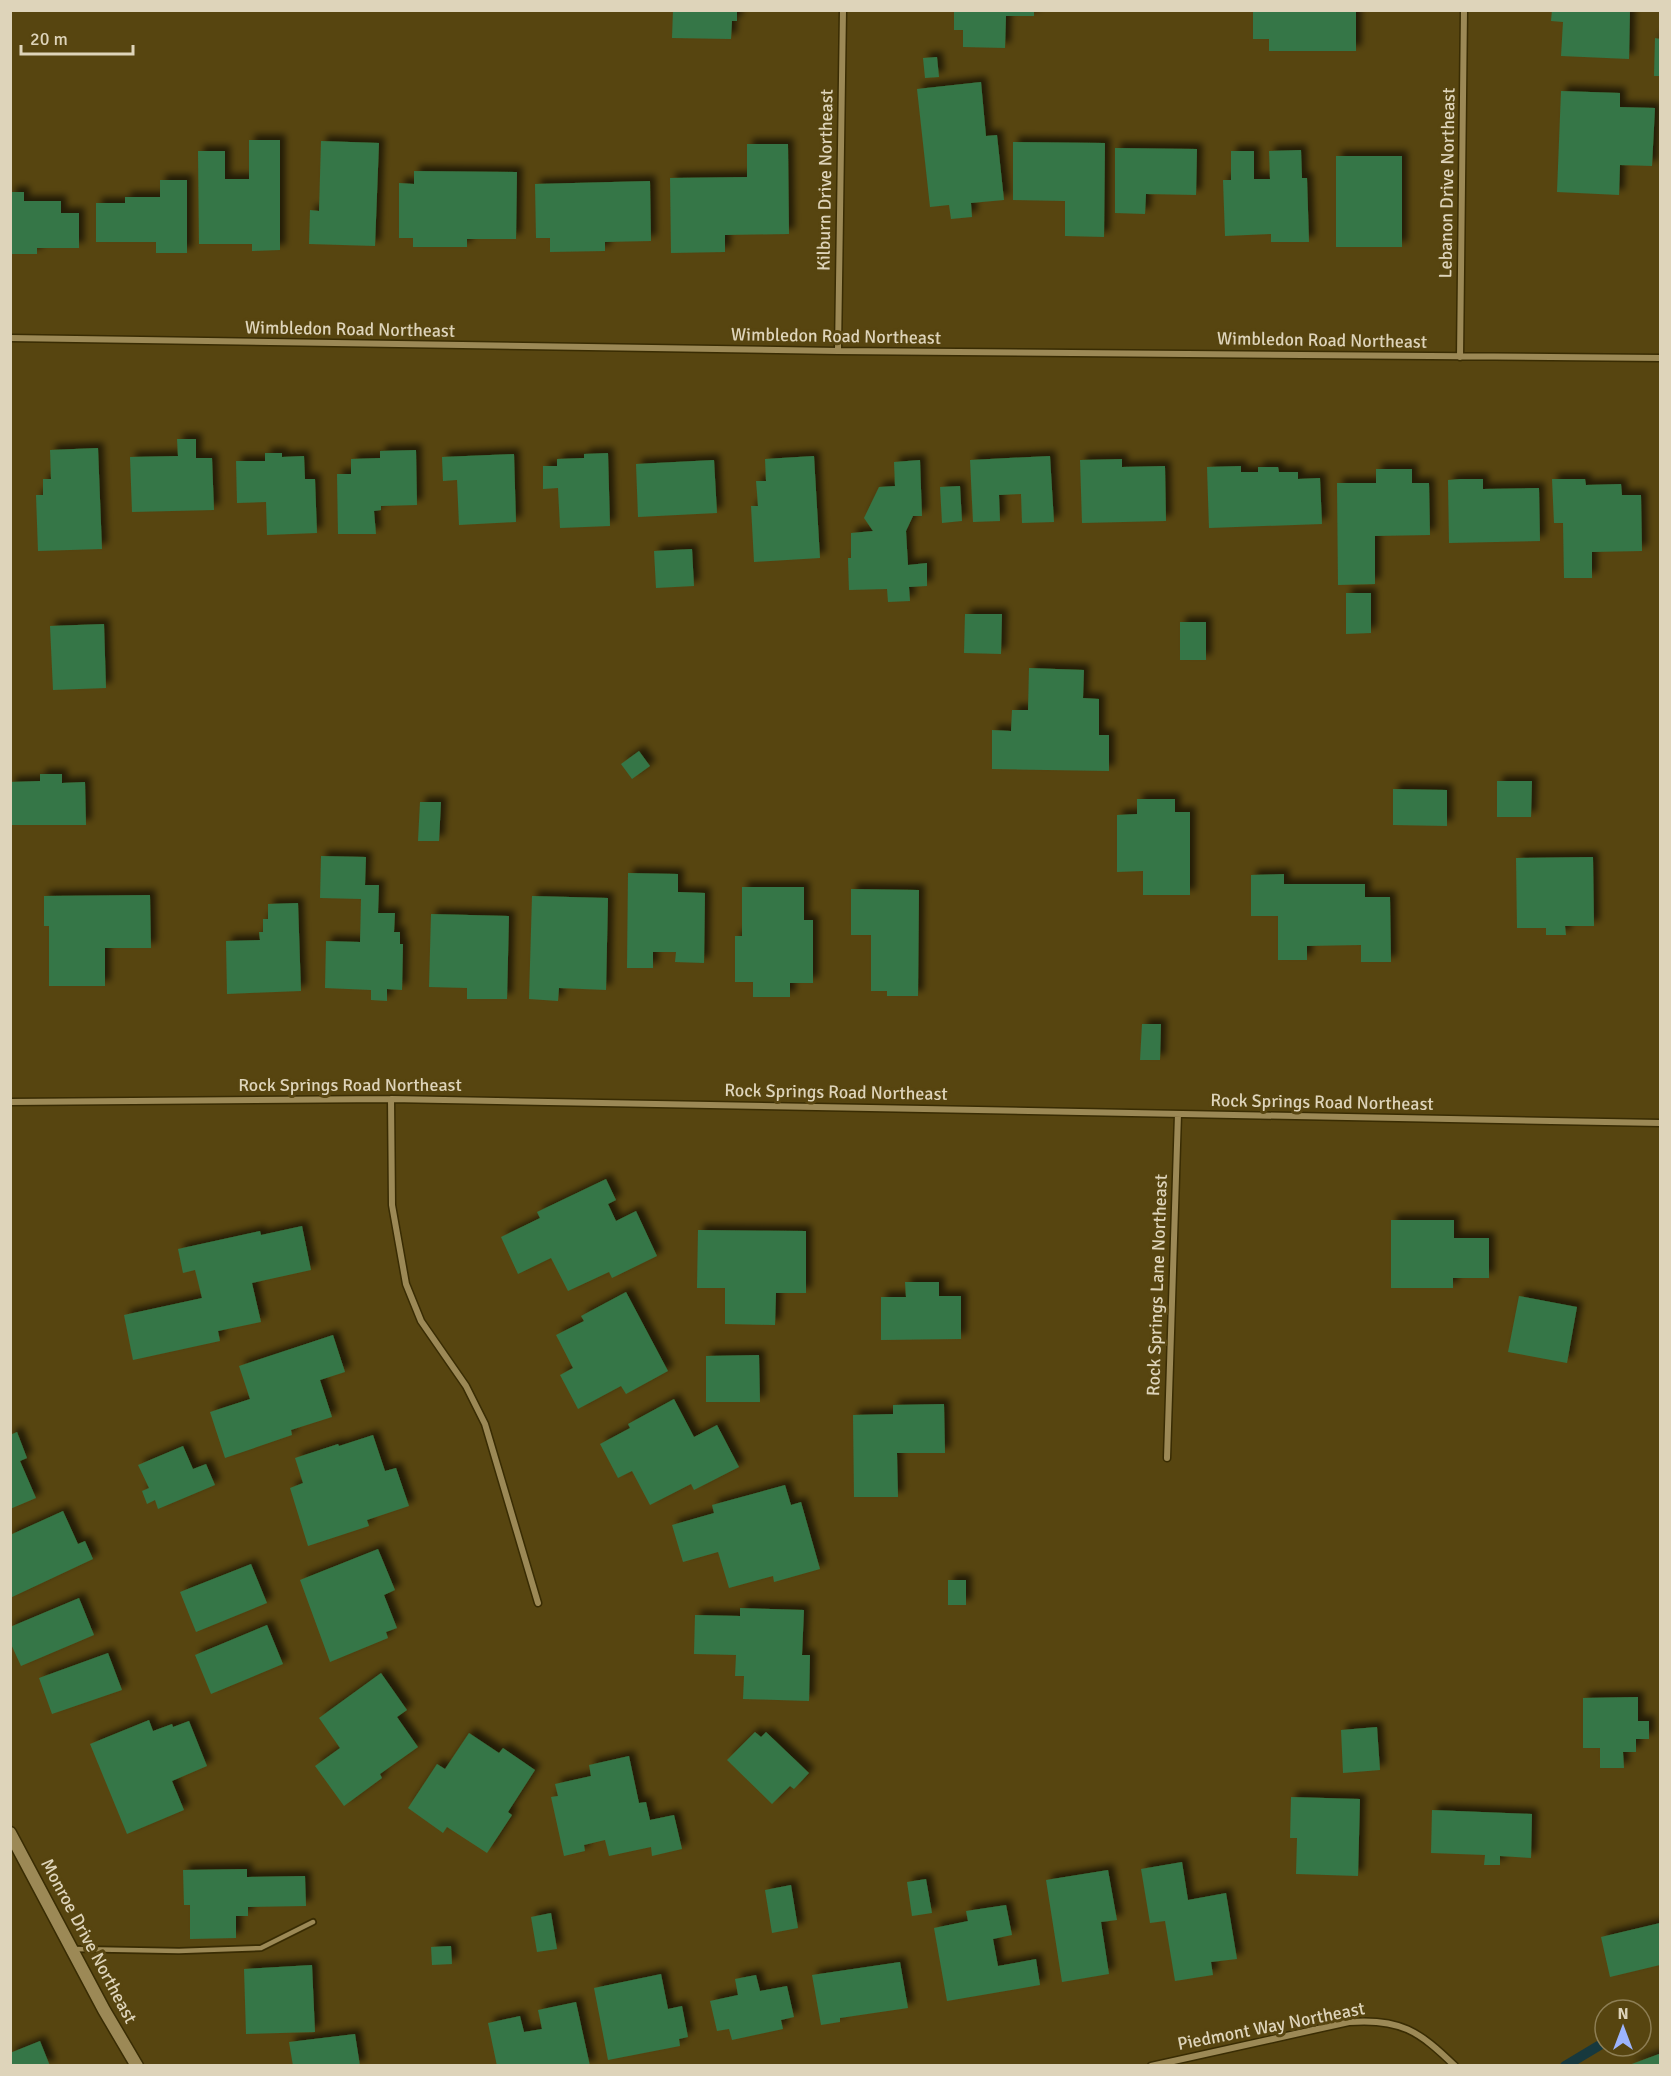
<svg xmlns="http://www.w3.org/2000/svg" width="1671" height="2076" font-family="Signika,sans-serif">
<defs>
<filter id="shadow"><feDropShadow dx="5.5" dy="-5.5" stdDeviation="3" flood-color="#0009"/></filter>
</defs>
<rect width="100%" height="100%" fill="#574510"/>
<g fill="none" stroke-linecap="round" stroke-linejoin="round">
<!-- stream -->
<path stroke="#17393e" stroke-width="10" d="M1565,2066L1605,2042"/>
</g>
<!-- building -->
<path fill="#367646" filter="url(#shadow)" d="M673,10H737V21H732L731,39L672,38Z
M954,10H1034V16H1006L1005,48L963,47V30H954Z
M1253,10H1356V51H1269V39H1253Z
M1552,10H1630L1629,59L1561,56L1563,22L1551,21Z
M1655,38L1660,39V76H1654Z
M937,57L939,77L925,78L923,58Z
M981,82L986,136L997,135L1004,200L971,203L972,217L951,219L949,205L930,207L917,89Z
M1561,91L1620,93V107L1655,108L1652,166L1620,165L1619,195L1557,192Z
M249,140H280V250L252,251V244H199L198,151H225V179H249Z
M321,141L379,143L375,246L309,244L310,210L319,211Z
M1013,142L1105,143L1104,237L1065,236V201L1013,200Z
M747,144H788L789,234L725,235V252L671,253L670,178L747,177Z
M1115,148L1197,149L1196,195L1146,194L1145,214L1115,213Z
M1301,150L1302,178H1307L1309,242H1271V234L1225,236L1223,180H1231V151H1254V179H1270L1269,151Z
M1336,156H1402V247H1336Z
M414,171L517,172L516,239H467V247H413V238H399V183L414,184Z
M160,180H187V253H156V242H96V203H125V197H160Z
M650,181L651,241L605,242V251L550,252V238H536L535,184Z
M10,192H24V201H61V213H79V248H37V254H10Z
M177,439H196V458H212L214,510L132,512L130,457L178,456Z
M98,448L102,549L38,551L36,495H43V479H51L50,450Z
M416,450L417,505L381,506V510L374,511L376,534H338L337,474H351V459L380,458V451Z
M265,453H282V457L304,456L305,479H315L317,533L267,535L266,502L237,503L236,461H265Z
M608,453L610,526L560,528L558,488L543,489V466H557V459L584,458V454Z
M514,454L516,522L459,525L457,480L443,481L442,457Z
M814,456L820,558L754,562L751,506H758L756,481H766L765,459Z
M1050,456L1054,522L1022,523L1021,494L999,495L1000,521L973,522L970,460Z
M1122,459V467L1165,466L1166,521L1082,523L1080,460Z
M714,460L717,513L638,517L636,464Z
M920,460L922,516H913L906,531L908,565L927,563V586L909,587L910,601L888,602L887,589L849,590L848,558H851V533L873,531L864,518L879,487L895,486L894,462Z
M1241,466V472H1258V467H1278L1279,472H1298V479L1320,478L1322,524L1209,528L1207,467Z
M1376,469H1412V483H1429L1430,535L1375,536V584L1338,585L1337,483H1376Z
M1460,479H1483V489L1539,488L1540,541L1449,543L1448,480Z
M1552,479H1585L1586,485L1621,484L1622,495H1641L1642,551L1592,552V578H1564L1563,523H1554Z
M960,486L962,521L942,523L940,487Z
M692,549L694,586L656,588L654,551Z
M1346,593H1371V633L1346,634Z
M965,614H1002L1001,654L964,653Z
M1180,622H1206V660H1180Z
M104,624L106,688L53,690L50,626Z
M1029,668L1084,670L1083,698L1099,699V735H1109V771L992,769V730L1011,731L1012,710H1028Z
M639,751L650,766L632,779L621,764Z
M40,774H62V783L85,782L86,825H10V782L40,781Z
M1497,781H1532L1531,817H1497Z
M1393,789L1447,790V826L1393,825Z
M1137,799H1175V812H1190V895H1143V871L1117,872V815L1137,814Z
M420,802H441L439,841H418Z
M321,856L366,857L365,885H379L378,913H395L394,932H400V944H403L402,990L387,989V1001L371,1000V990L325,988L326,941L360,942L361,899L320,898Z
M1593,857L1594,926H1565L1566,935H1546V928H1517L1516,858Z
M628,873L678,874V892L705,893L704,963L675,962L676,952H653V968H627Z
M1284,874V884H1365V897H1390L1391,962H1361V945L1307,946V960H1278V916H1251V875Z
M742,887H804V920H813V983H790V997H753V982H735V936H742Z
M851,889L919,890L918,996H887V991H871V935H851Z
M150,895L151,948H105V986H49V926H44V896Z
M532,896L608,898L606,990L559,988L558,1001L529,999Z
M298,903L301,991L227,994L226,941L260,940L259,932H263V919H268V904Z
M431,914L509,916L507,999H467V988L429,987Z
M1142,1024H1161L1160,1060H1140Z
M606,1179L616,1200L608,1204L616,1221L636,1211L657,1256L612,1278L609,1272L568,1291L551,1258L518,1274L501,1237L540,1218L537,1212Z
M1391,1220H1454V1238H1489V1278H1453V1288H1391Z
M302,1226L311,1270L252,1283L261,1322L218,1331L220,1341L133,1360L124,1315L202,1298L195,1270L183,1273L178,1249L260,1231L261,1235Z
M698,1230L806,1231V1293H776L775,1325L725,1324V1288H697Z
M905,1282H939V1296H961V1339L881,1340V1297H906Z
M626,1292L668,1371L626,1394L621,1386L578,1409L560,1375L573,1368L556,1335L584,1321L581,1316Z
M1519,1296L1577,1307L1567,1363L1508,1352Z
M333,1335L345,1372L320,1380L332,1417L291,1430L292,1435L225,1458L210,1412L250,1399L239,1366Z
M759,1355L760,1402H706V1356Z
M674,1399L694,1437L717,1425L739,1467L694,1490L691,1484L650,1505L632,1471L618,1478L600,1444L630,1428L628,1424Z
M944,1404L945,1453H897L898,1497H854L853,1415L893,1414V1405Z
M17,1432L27,1458L20,1461L36,1498L10,1509V1435Z
M373,1435L385,1471L396,1468L409,1506L367,1520L369,1526L308,1546L290,1488L303,1483L295,1458L338,1444L339,1446Z
M183,1446L193,1469L206,1464L215,1485L158,1509L155,1500L147,1504L142,1491L149,1488L138,1465Z
M785,1485L791,1505L801,1502L820,1569L774,1582L773,1576L729,1588L718,1552L683,1562L672,1525L714,1513L712,1505Z
M63,1511L78,1544L85,1541L93,1559L10,1598V1535Z
M378,1549L395,1590L384,1595L397,1628L386,1632L388,1638L330,1662L300,1580Z
M251,1564L267,1603L196,1632L180,1592Z
M948,1580H966V1605H948Z
M79,1598L94,1635L21,1666L10,1642V1627Z
M740,1608L804,1610L802,1655H810L809,1701L743,1699L744,1676H735L736,1655L694,1654L695,1615L740,1616Z
M267,1625L283,1664L211,1694L195,1655Z
M108,1653L122,1690L52,1714L39,1678Z
M381,1673L407,1710L397,1717L418,1747L380,1774L382,1778L344,1806L315,1766L340,1748L319,1718Z
M1638,1697V1721H1649V1739H1636V1752H1623L1624,1768H1600V1748H1583V1698Z
M149,1720L153,1731L172,1724L173,1727L189,1721L207,1766L172,1781L184,1810L127,1834L90,1744Z
M1377,1727L1380,1770L1343,1773L1341,1730Z
M755,1732L761,1737L766,1732L809,1773L794,1789L790,1786L772,1804L727,1760Z
M469,1733L499,1753L503,1748L535,1770L508,1812L512,1815L487,1853L447,1827L443,1833L408,1808L437,1764L445,1769Z
M629,1756L639,1803L646,1802L650,1820L674,1815L682,1849L652,1856L651,1847L609,1856L605,1840L584,1845L585,1851L564,1856L551,1797L558,1796L555,1784L591,1776L589,1765Z
M1291,1797L1360,1799L1358,1876L1296,1874L1297,1838H1290Z
M1432,1810L1532,1814L1531,1858L1500,1856V1865H1484L1485,1855L1431,1853Z
M1182,1862L1188,1900L1226,1893L1237,1959L1211,1962L1213,1975L1175,1981L1165,1921L1150,1923L1141,1869Z
M247,1869V1877L305,1876L306,1906L248,1907V1916H236V1938L190,1939V1905H184L183,1870Z
M1108,1870L1117,1920L1101,1922L1109,1974L1062,1982L1046,1880Z
M926,1879L932,1913L912,1916L907,1882Z
M791,1885L798,1928L772,1933L765,1890Z
M1006,1905L1012,1935L993,1939L998,1966L1036,1959L1040,1985L947,2001L934,1928L968,1921L966,1911Z
M551,1913L557,1949L537,1952L531,1917Z
M1660,1923V1965L1610,1977L1601,1937Z
M451,1946L452,1964L432,1965L431,1947Z
M900,1962L908,2008L840,2018V2022L821,2025L812,1975Z
M312,1965L315,2032L246,2034L244,1969Z
M661,1974L668,2009L682,2006L688,2037L679,2039L680,2046L608,2060L594,1988Z
M756,1975L760,1991L787,1986L794,2017L781,2020L783,2029L732,2040L729,2029L717,2031L710,2001L738,1995L735,1979Z
M576,2002L590,2066H497L488,2023L520,2016L524,2032L542,2029L538,2010Z
M355,2034L360,2066H293L289,2042Z
M40,2041L50,2066H10V2053Z
M1659,2054L1660,2066H1629V2065Z"/>
<g fill="none" stroke-linecap="round" stroke-linejoin="round">
<defs>
<path id="lane" d="M74,1949L179,1951L261,1948L313,1922"/>
<path id="street" d="M10,338L838,351L1660,358
M838,351L843,10
M1460,357L1464,10
M391,1099L392,1205L406,1284L421,1321L466,1386L485,1424L538,1603
M10,1102L391,1099L1660,1123
M1167,1458L1178,1114
M1151,2066L1349,2022C1400,2018 1419,2031 1455,2066"/>
<path id="secondary" d="M10,1833L104,2010L137,2066"/>
</defs>
<!-- lane casing -->
<use href="#lane" stroke="#392c03" stroke-width="8"/>
<!-- street casing -->
<use href="#street" stroke="#392c03" stroke-width="9"/>
<!-- secondary casing -->
<use href="#secondary" stroke="#392c03" stroke-width="15"/>
<!-- lane -->
<use href="#lane" stroke="#9c8956" stroke-width="4.5"/>
<!-- street -->
<use href="#street" stroke="#9c8956" stroke-width="6"/>
<!-- secondary -->
<use href="#secondary" stroke="#9c8956" stroke-width="12"/>
</g>
<g text-anchor="middle" dominant-baseline="central" stroke-width="6" stroke-linejoin="round" paint-order="stroke">
<!-- street labels -->
<g font-size="18" fill="#ded4ba" stroke="#574510">
<text transform="translate(825 180) rotate(-89)">Kilburn Drive Northeast</text>
<text transform="translate(1447 183) rotate(-89)">Lebanon Drive Northeast</text>
<text transform="translate(350 329) rotate(1)">Wimbledon Road Northeast</text>
<text transform="translate(836 336) rotate(1)">Wimbledon Road Northeast</text>
<text transform="translate(1322 340) rotate(1)">Wimbledon Road Northeast</text>
<text x="350" y="1085">Rock Springs Road Northeast</text>
<text transform="translate(836 1092) rotate(1)">Rock Springs Road Northeast</text>
<text transform="translate(1322 1102) rotate(1)">Rock Springs Road Northeast</text>
<text transform="translate(1157 1285) rotate(-88)">Rock Springs Lane Northeast</text>
<text transform="translate(89 1941) rotate(62)">Monroe Drive Northeast</text>
<text transform="translate(1271 2026) rotate(-11)">Piedmont Way Northeast</text>
</g>
</g>
<!-- border -->
<rect width="1671" height="2076" fill="none" stroke="#ded4ba" stroke-width="24"/>
<!-- north arrow -->
<g transform="translate(1623 2028)"><circle r="28" fill="#574510" stroke="#8d7e54" stroke-width="1.5"/>
<path d="M0-4.5L10 22L0 15L-10 22Z" fill="#9cb4fd"/>
<text y="-9" font-size="16" font-weight="bold" text-anchor="middle" fill="#ded4ba">N</text>
</g>
<!-- scale -->
<path d="M21 45v9h112v-9" fill="none" stroke="#ded4ba" stroke-width="3"/>
<text x="30" y="45" font-size="18" fill="#ded4ba" stroke="#574510" stroke-width="4.5" paint-order="stroke">20 m</text>
</svg>
